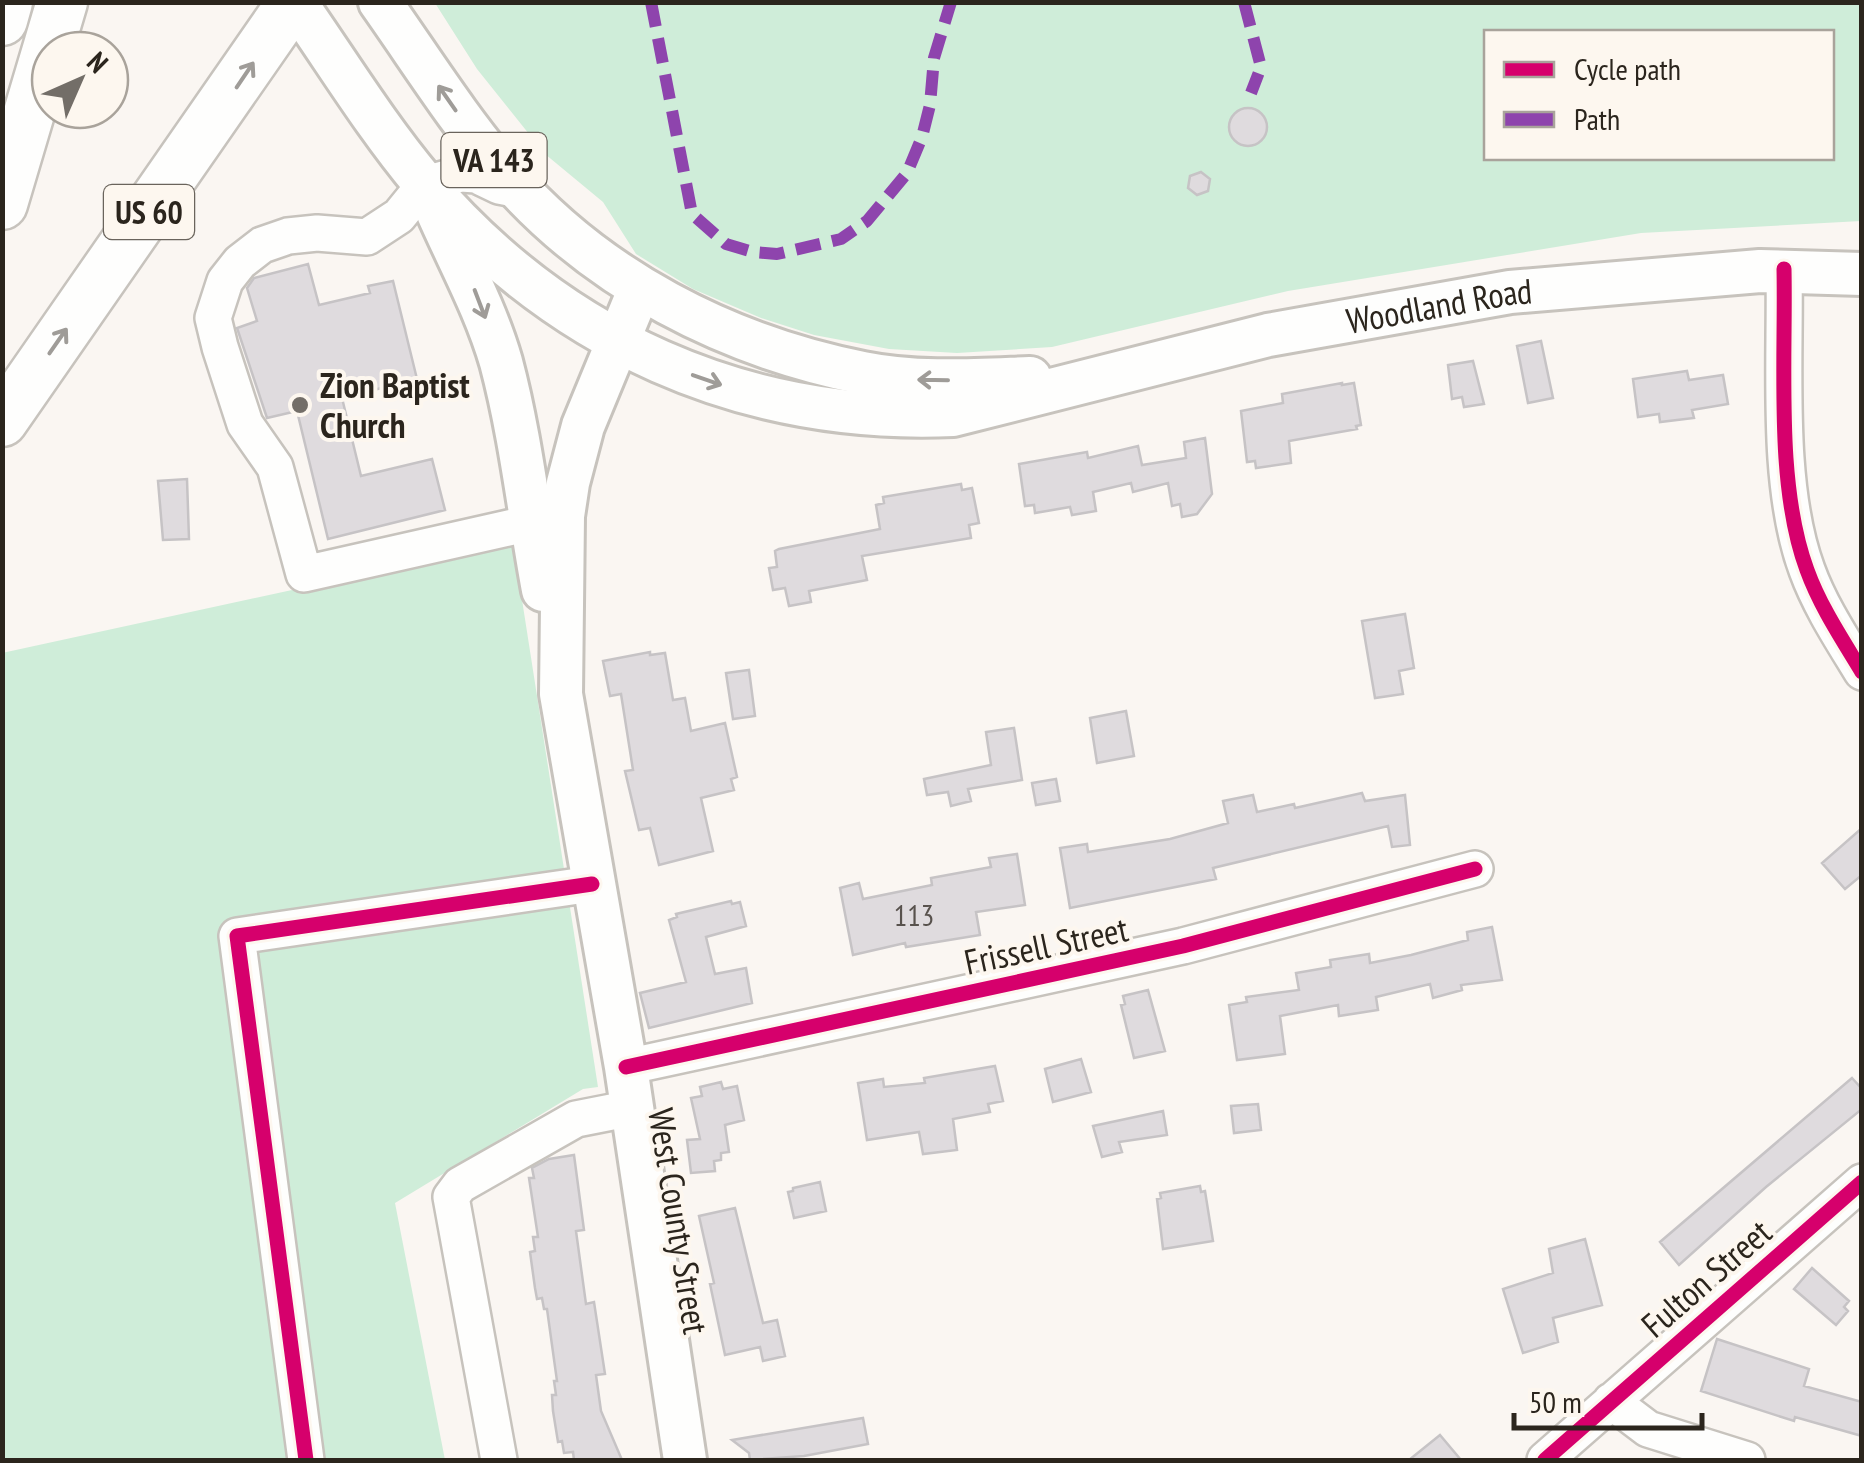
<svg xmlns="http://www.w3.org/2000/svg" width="1864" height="1463" font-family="'PT Sans Narrow',sans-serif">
<rect width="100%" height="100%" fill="#faf6f2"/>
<!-- green -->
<path fill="#cfedd9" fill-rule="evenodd" d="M435,3H1861V221L1641,233L1288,291L1052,347L957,353L889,349L814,335L761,318L693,289L636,254L603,202L545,154L477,69ZM1486,32H1832V158H1486Z
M513,542L598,1087L583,1089L395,1203L445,1460H3L2,653Z"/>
<!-- building -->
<path fill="#dfdbde" stroke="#c6c3c5" stroke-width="2.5" d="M1229 127a19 19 0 1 1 38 0a19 19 0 1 1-38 0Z
M1201,172L1210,179L1208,191L1197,195L1188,188L1190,176Z
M308,264L319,305L370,293L368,286L393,281L417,379L342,398L361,476L432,459L445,510L328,539L297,411L267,418L237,328L257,321L247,288L254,278Z
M1541,341L1553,398L1528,403L1517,346Z
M1473,361L1484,404L1464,407L1462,397L1452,399L1448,365Z
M1687,371L1689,380L1723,375L1728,404L1692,410L1694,418L1660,422L1659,414L1638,417L1633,379Z
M1342,383V385L1354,383L1361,425L1356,426L1357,429L1289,441L1291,463L1256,468L1255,461L1247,462L1241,411L1283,403L1282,394Z
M1205,438L1212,494L1197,514L1182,517L1180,504L1172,506L1168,483L1133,492L1131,483L1093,492L1096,511L1072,515L1070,507L1035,513L1034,505L1025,506L1019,464L1087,452L1088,458L1138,446L1142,465L1186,458L1184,442Z
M187,479L189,539L163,540L158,481Z
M961,484L962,490L972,488L979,523L969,525L971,538L862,556L867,580L809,591L811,602L789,606L785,588L773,590L769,568L777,567L775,551L779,549L880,529L876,505L884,503L883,497Z
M1405,614L1414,668L1399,671L1403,694L1375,698L1362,621Z
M650,652V655L665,653L673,700L685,698L691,731L725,723L737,777L731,779L734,790L701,798L713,851L659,865L650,828L639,830L625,771L633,770L621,694L610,696L603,661Z
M749,670L755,716L733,719L726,673Z
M1126,711L1134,756L1097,763L1090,718Z
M1014,728L1022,780L968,789L971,801L951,806L948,792L927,795L924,779L991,765L986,732Z
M1056,779L1060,801L1036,805L1032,783Z
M1362,793L1365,801L1405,795L1410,845L1392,847L1388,826L1213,868L1216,879L1070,908L1060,848L1087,844L1088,852L1170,839L1228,823L1223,801L1253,795L1257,812L1294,804L1295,808Z
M1862,828V875L1845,889L1822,863Z
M1017,854L1025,905L976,912L980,935L906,947L905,943L853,955L840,888L859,883L863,899L932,885L931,878L991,867L989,858Z
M731,901L732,904L740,902L746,926L706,937L715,974L746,968L752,1003L649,1028L640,993L686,982L669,920L677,917L676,914Z
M1492,927L1502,980L1461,985L1462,990L1433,998L1430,984L1376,997L1378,1010L1339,1016L1338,1005L1280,1016L1285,1054L1237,1060L1229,1005L1247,1002L1246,997L1299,990L1296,973L1331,967L1330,960L1369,954L1370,963L1411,955L1468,940L1467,932Z
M1148,990L1165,1051L1134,1058L1121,1005L1125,1004L1123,996Z
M1081,1059L1091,1092L1053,1102L1045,1069Z
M995,1066L1003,1101L988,1104L990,1112L953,1119L957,1150L923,1154L919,1132L867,1140L858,1083L883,1079L884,1087L925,1083L924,1078Z
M1852,1078L1862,1089V1109L1766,1187L1679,1265L1660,1242Z
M721,1082L723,1089L737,1086L744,1120L725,1125L729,1152L721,1153V1160L714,1161L715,1171L691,1173L687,1140L700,1139L691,1098L702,1096L700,1087Z
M1258,1104L1261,1130L1234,1133L1231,1106Z
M1163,1111L1167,1135L1119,1142L1122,1152L1102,1157L1093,1126Z
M574,1155L584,1230L576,1231L586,1304L594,1302L605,1374L596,1375L601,1411L622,1460H574L573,1452L564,1453L562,1441L558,1442L553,1411L552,1395H556L554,1381H557L547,1309H544L542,1298L537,1299L535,1288L530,1252L535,1251L533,1237H538L529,1178H534L532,1168L549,1159Z
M820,1182L826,1211L794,1218L788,1192L793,1191V1188Z
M1200,1186L1201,1192L1205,1191L1213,1241L1163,1249L1157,1199L1161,1198L1160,1193Z
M735,1208L763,1323L777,1320L785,1356L763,1361L760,1347L725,1355L710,1284L714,1283L699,1216Z
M1585,1239L1602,1305L1553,1318L1558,1342L1523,1353L1503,1289L1553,1273L1549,1249Z
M1812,1268L1849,1301L1844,1307L1848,1311L1836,1325L1794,1289Z
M1717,1339L1809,1369L1804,1386L1862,1402V1436L1795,1417L1794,1421L1701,1391Z
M863,1418L868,1444L804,1456L750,1460L749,1453L732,1440Z
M1440,1435L1461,1460H1409Z"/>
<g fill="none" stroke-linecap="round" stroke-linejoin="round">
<defs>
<path id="minor" d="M520,190L499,186L476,175L461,174L425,184L399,216L367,237L317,233L288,236L262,245L240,262L225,281L213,318L220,347L245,424L275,467L304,574L557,517
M1784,269C1786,361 1775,484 1807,570C1820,606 1842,639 1862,672
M626,1067L1183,946L1475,869
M1611,1401L1648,1429L1747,1460
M306,1460L237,936L592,884
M499,1460L451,1197L460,1185L576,1119L632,1108
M1545,1460L1862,1182"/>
<g id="major">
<path id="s1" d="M295,2C337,62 376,126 423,182C559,341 743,424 953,415L1268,335L1510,292L1760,271L1862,274"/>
<path d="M380,2C421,60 459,121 505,174C597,280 727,346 863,373C917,384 975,380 1030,378"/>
<path d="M438,213C460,263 486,310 501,362C521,437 529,515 543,590"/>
<path d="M640,288L583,426L568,483L563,516L561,694L626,1067L685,1460"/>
</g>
<path id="highway" d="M2,20L7,2
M2,204L62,2
M2,421L293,2"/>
</defs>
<!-- minor casing -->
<use href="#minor" stroke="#c7c3bd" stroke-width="40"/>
<!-- major casing -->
<use href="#major" stroke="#c7c3bd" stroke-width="48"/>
<!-- highway casing -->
<use href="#highway" stroke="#c7c3bd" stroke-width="55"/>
<!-- minor -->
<use href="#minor" stroke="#fefefd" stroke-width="35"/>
<!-- major -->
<use href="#major" stroke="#fefefd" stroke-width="42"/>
<!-- highway -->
<use href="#highway" stroke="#fefefd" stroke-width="50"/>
<!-- quiet -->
<path stroke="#8e44ad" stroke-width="12" stroke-dasharray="25 12" stroke-linecap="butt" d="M651,2L692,214L726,244L753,252L777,254L841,239L867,221L907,173L922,137L930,105L934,58L951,2
M1244,2L1261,67L1251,93"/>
<defs>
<path id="cycleway" d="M1784,269C1786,361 1775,484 1807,570C1820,606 1842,639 1862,672
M626,1067L1183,946L1475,869
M306,1460L237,936L592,884
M1545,1460L1862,1182"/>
</defs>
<!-- cycleway casing -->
<use href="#cycleway" stroke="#fdf7ef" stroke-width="21"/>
<!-- cycleway -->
<use href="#cycleway" stroke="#d6006c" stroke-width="15"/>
</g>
<!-- one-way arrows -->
<defs><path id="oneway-shaft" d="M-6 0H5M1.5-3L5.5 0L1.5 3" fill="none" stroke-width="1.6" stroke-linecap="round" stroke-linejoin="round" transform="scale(2.5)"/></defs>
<g stroke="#9f9c98">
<use href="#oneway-shaft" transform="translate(245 75) rotate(-56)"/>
<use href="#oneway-shaft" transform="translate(447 98) rotate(-125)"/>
<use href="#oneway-shaft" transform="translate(480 304) rotate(69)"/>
<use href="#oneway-shaft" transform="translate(58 341) rotate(-55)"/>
<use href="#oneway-shaft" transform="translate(707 380) rotate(19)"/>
<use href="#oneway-shaft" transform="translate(933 380) rotate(-179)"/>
</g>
<!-- markers -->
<circle fill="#736e68" stroke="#fdf7ef" stroke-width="4" cx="300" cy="405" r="10"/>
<g text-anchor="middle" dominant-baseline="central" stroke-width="8" stroke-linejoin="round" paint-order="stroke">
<!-- number labels -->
<g font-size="30" fill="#58524d">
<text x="914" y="914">113</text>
</g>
<!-- shield labels -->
<g fill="#fdf7ef" stroke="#6a645c" stroke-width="2.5">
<rect x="441.5" y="133" width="105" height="54" rx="8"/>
<rect x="104" y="185" width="90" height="54" rx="8"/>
</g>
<g font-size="32" font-weight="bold" fill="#2b251d">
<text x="494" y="160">VA 143</text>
<text x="149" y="212">US 60</text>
</g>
<!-- street labels -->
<g font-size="35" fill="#2b251d" stroke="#fdf7ef">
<text stroke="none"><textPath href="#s1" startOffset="1320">Woodland Road</textPath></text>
<text transform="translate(1046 945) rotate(-12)">Frissell Street</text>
<text transform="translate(679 1221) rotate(81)">West County Street</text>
<text transform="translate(1706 1278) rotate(-41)">Fulton Street</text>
</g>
<!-- poi labels -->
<g font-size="35" font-weight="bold" fill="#2b251d" stroke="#fdf7ef" text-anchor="start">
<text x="320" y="385">Zion Baptist<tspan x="320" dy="40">Church</tspan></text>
</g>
</g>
<!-- border -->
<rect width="1864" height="1463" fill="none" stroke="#2b251d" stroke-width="10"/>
<!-- legend -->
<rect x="1484" y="30" width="350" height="130" fill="#fdf7ef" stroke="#a9a39b" stroke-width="2.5"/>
<rect x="1504" y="62" width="50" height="15" fill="#d6006c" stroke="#a9a39b" stroke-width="2.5"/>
<text x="1574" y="80" font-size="30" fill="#2b251d">Cycle path</text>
<rect x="1504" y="112" width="50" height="15" fill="#8e44ad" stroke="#a9a39b" stroke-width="2.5"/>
<text x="1574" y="130" font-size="30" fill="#2b251d">Path</text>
<!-- north arrow -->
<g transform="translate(80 80) rotate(45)"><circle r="48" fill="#fdf7ef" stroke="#a9a39b" stroke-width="2.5"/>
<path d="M0-8L18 38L0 25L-18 38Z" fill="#736e68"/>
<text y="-15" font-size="28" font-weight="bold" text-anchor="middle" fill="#2b251d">N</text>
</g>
<!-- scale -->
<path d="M1514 1413v15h188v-15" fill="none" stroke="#2b251d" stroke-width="5"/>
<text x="1529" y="1413" font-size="30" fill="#2b251d" stroke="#fdf7ef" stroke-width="8" paint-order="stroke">50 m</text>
</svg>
